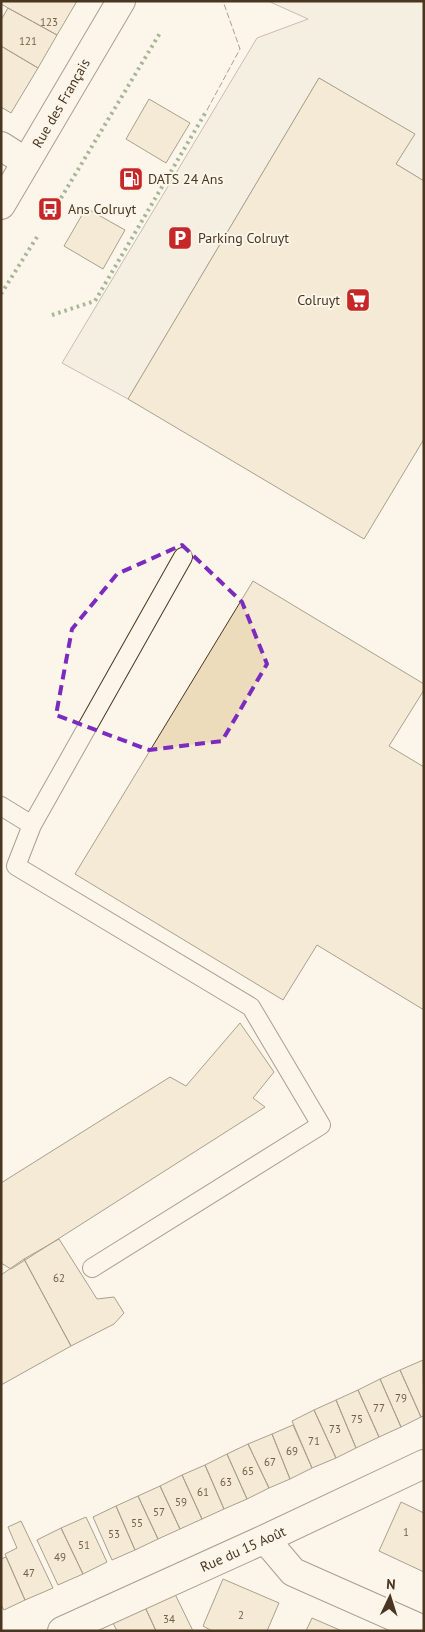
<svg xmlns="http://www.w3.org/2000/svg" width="425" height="1632" font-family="'PT Sans',sans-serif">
<rect width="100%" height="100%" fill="#fbf6e9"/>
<!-- parking -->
<path fill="#ede7d9" stroke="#887966" d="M268,1H424V181L396,164L414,134L319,78L128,399L62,363L257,38L308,19Z"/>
<!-- building -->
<path fill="#ecdcbc" stroke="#4a3520" d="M1,1H77L57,35L8,8L1,4Z
M8,8L57,35L38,68L1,46V20Z
M1,46L38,68L11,113L1,107Z
M319,78L415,134L396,164L424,181V439L364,539L128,399Z
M149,99L190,123L166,163L126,139Z
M86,208L125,230L103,269L64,246Z
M253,581L424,684V690L389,746L424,767V1010L317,945L283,1000L75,874Z
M240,1023L274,1072L253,1098L265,1107L11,1269L1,1263V1183L170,1077L186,1086Z
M59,1239L97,1299L114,1297L124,1313L114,1324L71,1346L24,1259Z
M24,1259L71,1346L1,1385V1275Z
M423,1360L424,1416L421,1417L400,1370Z
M400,1370L421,1417L401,1427L380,1379Z
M380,1379L401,1427L379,1437L358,1390Z
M358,1390L379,1437L356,1448L336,1400Z
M336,1400L356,1448L336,1458L314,1410Z
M314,1410L336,1458L312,1468L292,1421Z
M293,1425L312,1468L290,1479L272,1434Z
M272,1434L290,1479L269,1488L248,1444Z
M248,1444L269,1488L247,1499L227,1454Z
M227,1454L247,1499L224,1509L205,1465Z
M205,1465L224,1509L202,1519L182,1475Z
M182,1475L202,1519L180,1529L160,1486Z
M160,1486L180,1529L158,1539L138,1496Z
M138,1496L158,1539L135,1550L116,1506Z
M401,1502L424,1513V1572L379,1551Z
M116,1506L135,1550L112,1560L93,1517Z
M86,1517L107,1562L83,1574L61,1528Z
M21,1521L53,1588L25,1600L5,1554L17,1548L8,1527Z
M61,1528L83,1574L58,1585L37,1540Z
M6,1557L25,1600L4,1610L1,1605V1559Z
M223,1579L279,1603L267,1631H212L203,1626Z
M174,1592L193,1631H156L145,1607Z
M145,1607L156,1631H117L112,1621Z
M312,1618L342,1631H306Z"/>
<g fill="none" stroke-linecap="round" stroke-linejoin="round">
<defs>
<path id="service" d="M1,806L32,825L16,866L251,1007L321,1125L92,1268
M32,825L183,557"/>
<path id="minor" d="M1,146L26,162
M265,1539L293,1572L424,1630
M62,1631L265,1539L424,1464"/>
<path id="secondary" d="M1,205L121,1"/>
</defs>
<!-- service casing -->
<use href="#service" stroke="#4a3520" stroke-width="20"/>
<!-- minor casing -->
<use href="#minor" stroke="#4a3520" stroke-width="30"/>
<!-- secondary casing -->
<use href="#secondary" stroke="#4a3520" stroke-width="30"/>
<!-- service -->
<use href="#service" stroke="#fbf6e9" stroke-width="18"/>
<!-- minor -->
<use href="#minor" stroke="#fbf6e9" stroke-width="28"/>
<!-- secondary -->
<use href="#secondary" stroke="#fbf6e9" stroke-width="28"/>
<!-- hedge -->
<path stroke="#436837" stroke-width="4" stroke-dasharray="2.5 4" stroke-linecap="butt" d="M61,198L160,33
M1,294L37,237
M52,315L95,301L207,110"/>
<!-- fence -->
<path stroke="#4a3520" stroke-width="1" stroke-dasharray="6 2.5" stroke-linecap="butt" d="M207,110L240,49L223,1"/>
</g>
<!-- marked area -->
<path d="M0 0H425V1632H0ZM182,545L242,602L267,664L222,741L149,750L56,715L72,629L117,574Z" fill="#fbf6e9" fill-opacity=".55" fill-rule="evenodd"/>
<path fill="none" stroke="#7b2cbf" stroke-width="4" stroke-dasharray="10 6" stroke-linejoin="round" d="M182,545L242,602L267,664L222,741L149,750L56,715L72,629L117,574Z"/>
<!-- icons -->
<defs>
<symbol id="fuel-square" viewBox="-11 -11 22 22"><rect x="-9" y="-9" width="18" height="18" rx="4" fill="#c62828" stroke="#fbf6e9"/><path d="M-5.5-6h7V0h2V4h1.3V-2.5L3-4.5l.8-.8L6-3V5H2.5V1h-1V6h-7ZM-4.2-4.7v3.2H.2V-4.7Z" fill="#fff"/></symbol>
<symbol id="bus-square" viewBox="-11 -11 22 22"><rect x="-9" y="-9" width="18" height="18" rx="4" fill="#c62828" stroke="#fbf6e9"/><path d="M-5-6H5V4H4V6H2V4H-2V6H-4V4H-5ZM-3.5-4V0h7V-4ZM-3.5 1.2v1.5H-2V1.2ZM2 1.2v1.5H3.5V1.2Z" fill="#fff"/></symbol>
<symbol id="parking-square" viewBox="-11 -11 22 22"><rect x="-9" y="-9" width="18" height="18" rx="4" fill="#c62828" stroke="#fbf6e9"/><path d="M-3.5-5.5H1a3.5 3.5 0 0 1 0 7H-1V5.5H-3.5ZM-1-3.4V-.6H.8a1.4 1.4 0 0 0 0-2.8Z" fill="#fff"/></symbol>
<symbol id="supermarket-square" viewBox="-11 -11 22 22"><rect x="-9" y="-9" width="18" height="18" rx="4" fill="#c62828" stroke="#fbf6e9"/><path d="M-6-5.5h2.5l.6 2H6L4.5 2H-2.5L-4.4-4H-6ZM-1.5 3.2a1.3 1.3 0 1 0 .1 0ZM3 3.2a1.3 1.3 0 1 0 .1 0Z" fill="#fff"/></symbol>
</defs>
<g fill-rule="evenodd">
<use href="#fuel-square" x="117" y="165" width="28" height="28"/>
<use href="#bus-square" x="36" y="195" width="28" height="28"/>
<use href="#parking-square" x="166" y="224" width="28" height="28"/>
<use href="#supermarket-square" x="344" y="286" width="28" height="28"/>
</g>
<g text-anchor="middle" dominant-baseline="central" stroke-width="4" stroke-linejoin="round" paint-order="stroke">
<!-- number labels -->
<g font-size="11" fill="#725f47">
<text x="49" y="22">123</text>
<text x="28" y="41">121</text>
<text x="59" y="1278">62</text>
<text x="401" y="1398">79</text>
<text x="379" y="1408">77</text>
<text x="357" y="1419">75</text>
<text x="335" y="1429">73</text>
<text x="314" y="1441">71</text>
<text x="292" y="1451">69</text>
<text x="270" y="1462">67</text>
<text x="248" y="1471">65</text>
<text x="226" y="1482">63</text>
<text x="203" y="1492">61</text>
<text x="181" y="1502">59</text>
<text x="159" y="1512">57</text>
<text x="137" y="1523">55</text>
<text x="406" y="1532">1</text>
<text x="114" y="1534">53</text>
<text x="84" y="1545">51</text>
<text x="60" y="1557">49</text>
<text x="29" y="1573">47</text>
<text x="241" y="1615">2</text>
<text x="169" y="1619">34</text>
</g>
<!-- street labels -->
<g font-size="14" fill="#4a3520" stroke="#fbf6e9">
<text transform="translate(61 103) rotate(-60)">Rue des Français</text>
<text transform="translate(243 1549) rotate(-24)">Rue du 15 Août</text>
</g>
<!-- poi labels -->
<g font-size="14" fill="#4a3520" stroke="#fbf6e9" text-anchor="start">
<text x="148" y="179">DATS 24 Ans</text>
<text x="68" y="209">Ans Colruyt</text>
<text x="198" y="238">Parking Colruyt</text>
<text x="340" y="300" text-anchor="end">Colruyt</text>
</g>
</g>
<!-- border -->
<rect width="425" height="1632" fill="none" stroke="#4a3520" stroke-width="5"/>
<!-- north arrow -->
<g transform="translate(390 1597) rotate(4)" stroke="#fbf6e9" stroke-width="4" paint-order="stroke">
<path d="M0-4L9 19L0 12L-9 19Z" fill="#4a3520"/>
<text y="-8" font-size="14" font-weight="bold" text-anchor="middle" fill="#4a3520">N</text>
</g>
</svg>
